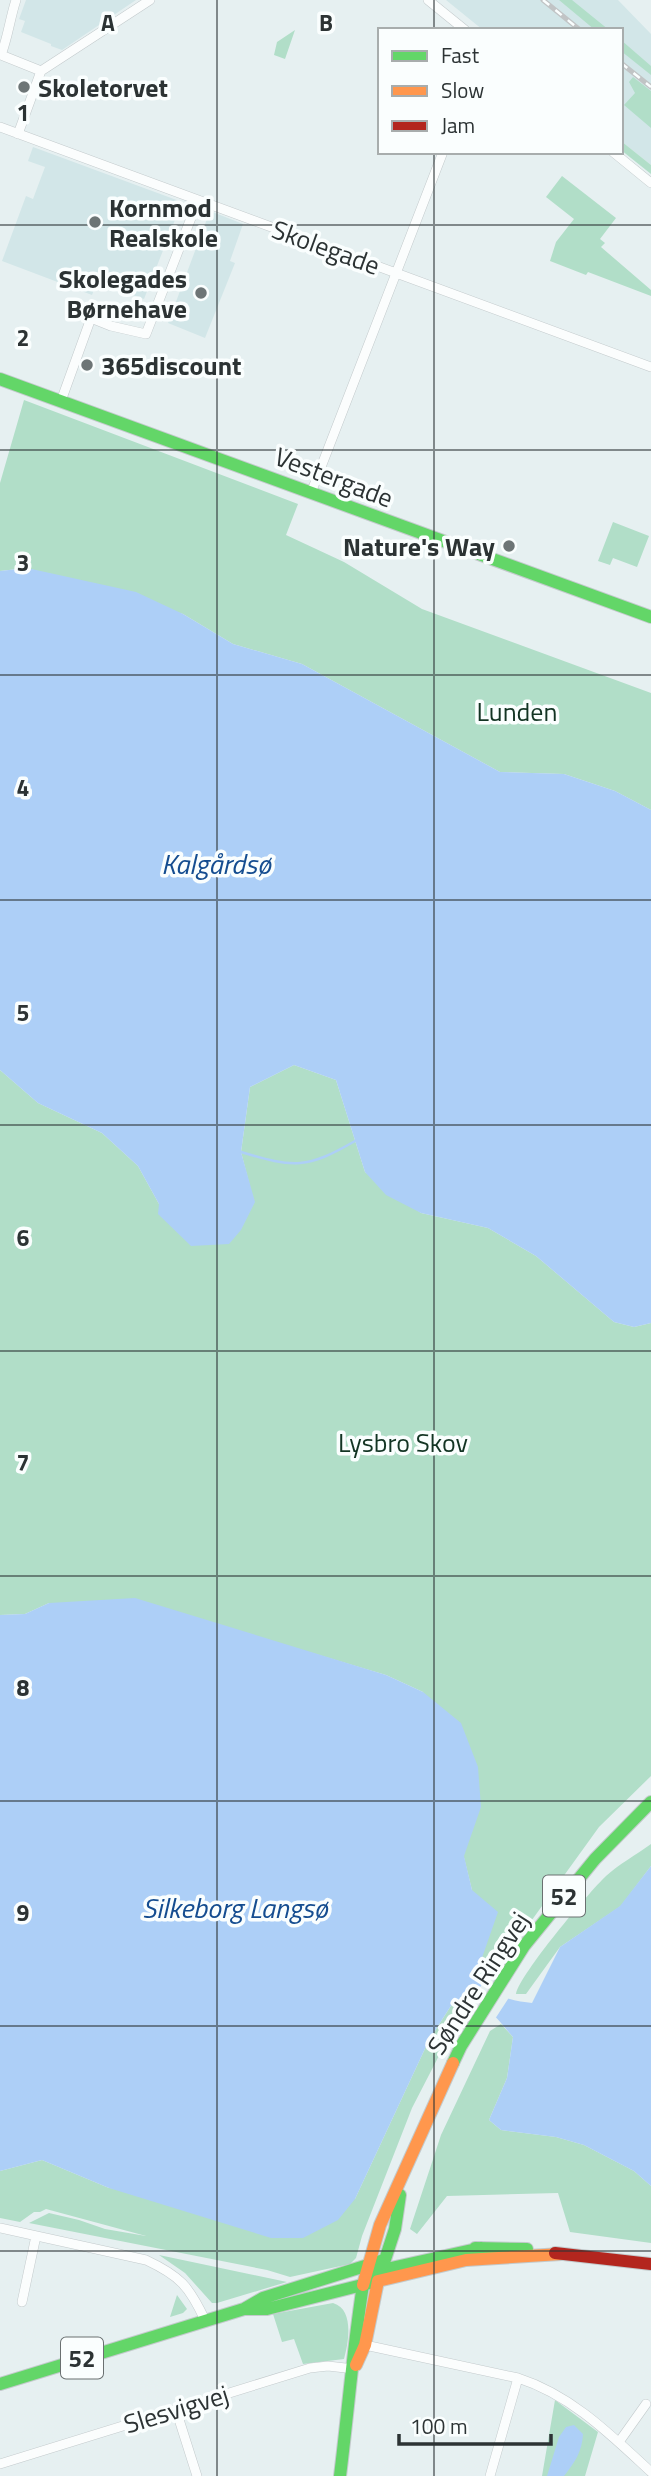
<svg xmlns="http://www.w3.org/2000/svg" width="651" height="2476" font-family="'Titillium Web',sans-serif">
<rect width="100%" height="100%" fill="#e6f0f1"/>
<!-- built -->
<path fill="#d2e6e8" d="M26,0H136L62,50L51,46V44L21,32L25,21L19,19Z
M446,0H618L651,34V165L621,141V30H483Z
M33,147L182,202L144,299L97,282L92,295L2,261L26,196L33,199L45,167L28,161Z
M210,211L243,224L230,261L235,263L205,338L168,323Z"/>
<!-- green -->
<path fill="#b1dec8" d="M559,0H572L609,30H595Z
M295,30L285,59L274,55L277,42Z
M621,40L651,66V75L621,51Z
M633,77L651,91V128L624,105L635,93L629,82Z
M621,141L651,165V174L621,150Z
M562,176L616,218L600,239L605,243L601,247L651,290V296L588,272L586,275L550,261L556,242L574,219L546,197Z
M24,400L298,504L286,535L344,562L422,609L651,693V810L615,791L564,774L500,772L302,664L233,644L183,614L27,568L0,571V483Z
M613,522L649,536L637,567L613,558L610,565L598,561Z
M294,1065L336,1080L365,1172L421,1213L488,1228L536,1256L614,1322L634,1327L651,1323V1776L599,1827L524,1931L519,1928L489,1968L478,1978L472,1890L423,1692L386,1675L295,1648L49,1603L25,1614L0,1615V1070L38,1103L102,1133L138,1166L159,1204L254,1202L241,1152L250,1087Z
M651,1844V1866L621,1906L560,1947L526,1994H516C520,1974 589,1892 606,1876C619,1864 636,1855 651,1844Z
M465,1999L462,2011L412,2108L362,2236L356,2258L350,2264L290,2277L267,2270L29,2223L49,2213L79,2220L105,2229L146,2236L46,2209L40,2212H34L20,2222L0,2218V2171L42,2160L109,2188L355,2199L429,2040L454,2001Z
M501,2024L513,2037L507,2078L489,2120L501,2130L556,2137L584,2145L634,2171L651,2186V2243L570,2232L558,2193L447,2196L417,2234L410,2229L441,2135L490,2031Z
M159,2255L287,2282L217,2303H212L185,2273Z
M177,2295L187,2309L183,2313L170,2317Z
M333,2303C354,2309 349,2341 344,2359L303,2364L294,2339L282,2342L273,2314Z
M555,2400L598,2432L585,2476H542Z"/>
<!-- water -->
<path fill="#adcff7" d="M27,568L136,592L183,614L233,644L302,664L500,772L564,774L615,791L651,810V1323L634,1327L614,1322L536,1256L488,1228L421,1213L386,1195L365,1172L336,1080L294,1065L250,1087L241,1152L255,1202L241,1230L229,1244L191,1246L158,1214L159,1204L138,1166L102,1133L38,1103L0,1070V571Z
M135,1598L386,1675L423,1692L461,1723L478,1767L481,1807L464,1856L472,1890L498,1912L477,1972C482,1995 513,2001 532,2003L560,1947L620,1906L651,1866V2186L634,2171L584,2145L556,2137L501,2130L489,2120L507,2078L513,2037C496,2018 484,1996 454,2001L429,2040L355,2199L338,2220L303,2238H271L109,2188L42,2160L0,2171V1615L25,1614L49,1603Z
M574,2425L583,2434C582,2452 575,2462 564,2476H547L559,2437L566,2427Z"/>
<!-- pier -->
<path fill="#e6f0f1" d="M484,1981L510,1996L495,2019L470,2003Z"/>
<g fill="none" stroke-linecap="round" stroke-linejoin="round">
<!-- stream -->
<path stroke="#adcff7" stroke-width="2.5" d="M241,1152C294,1168 307,1169 355,1141"/>
<defs>
<path id="street" d="M16,0C10,18 8,37 1,55L41,71
M428,0L465,30
M0,127L651,367
M18,134L41,71L150,0
M613,152L651,183
M61,401L91,318L111,326L146,334L198,200
M311,493L443,152
M0,2228L146,2260C180,2276 189,2286 205,2320
M22,2302L36,2236
M365,2345L518,2378C571,2395 610,2434 651,2472
M176,2410L197,2476
M619,2442L646,2404
M0,2464L310,2368L328,2366L354,2369
M490,2476L518,2378"/>
<path id="fast" d="M0,379L651,617
M453,2063L461,2046L524,1946L595,1859L651,1802
M475,2248L527,2249
M246,2309H267L378,2281L395,2229L400,2195
M0,2384L244,2309L263,2298L384,2260
M340,2476C348,2412 353,2348 363,2285L382,2270L481,2248"/>
<path id="slow" d="M363,2285L380,2225L453,2063
M356,2365L365,2345L378,2281L466,2260L561,2254"/>
<path id="jam" d="M555,2253L651,2264"/>
</defs>
<!-- street casing -->
<use href="#street" stroke="#c3cacc" stroke-width="10"/>
<!-- fast casing -->
<use href="#fast" stroke="#c3cacc" stroke-width="14"/>
<!-- slow casing -->
<use href="#slow" stroke="#c3cacc" stroke-width="14"/>
<!-- jam casing -->
<use href="#jam" stroke="#c3cacc" stroke-width="14"/>
<!-- street -->
<use href="#street" stroke="#fbfdfd" stroke-width="9"/>
<!-- fast -->
<use href="#fast" stroke="#63d668" stroke-width="12"/>
<!-- slow -->
<use href="#slow" stroke="#ff974d" stroke-width="12"/>
<!-- jam -->
<use href="#jam" stroke="#b3261e" stroke-width="12"/>
<defs>
<path id="rail" d="M543,0L580,30
M621,63L651,87"/>
</defs>
<!-- rail casing -->
<use href="#rail" stroke="#c1c4c5" stroke-width="5"/>
<!-- rail -->
<use href="#rail" stroke="#fafefe" stroke-width="2.5" stroke-dasharray="8" stroke-linecap="butt"/>
</g>
<!-- grid -->
<path fill="none" stroke="#2c3334" stroke-width="2" stroke-opacity="0.55" d="M217,0V2476M434,0V30M434,152V2476M0,225H651M0,450H651M0,675H651M0,900H651M0,1125H651M0,1351H651M0,1576H651M0,1801H651M0,2026H651M0,2251H651"/>
<!-- markers -->
<g fill="#6d7576" stroke="#fafefe" stroke-width="2.5">
<circle cx="24" cy="87" r="7"/>
<circle cx="95" cy="222" r="7"/>
<circle cx="201" cy="293" r="7"/>
<circle cx="87" cy="365" r="7"/>
<circle cx="509" cy="546" r="7"/>
</g>
<g text-anchor="middle" dominant-baseline="central" stroke-width="7" stroke-linejoin="round" paint-order="stroke">
<!-- shield labels -->
<g fill="#fafefe" stroke="#6a7071" stroke-width="2">
<rect x="543" y="1875.5" width="42" height="41" rx="5"/>
<rect x="61" y="2337.5" width="42" height="41" rx="5"/>
</g>
<g font-size="24" font-weight="bold" fill="#2c3334">
<text x="564" y="1896">52</text>
<text x="82" y="2358">52</text>
</g>
<!-- poi labels -->
<g font-size="26" font-weight="bold" fill="#2c3334" stroke="#fafefe" text-anchor="start">
<text x="38" y="87">Skoletorvet</text>
<text x="109" y="207">Kornmod<tspan x="109" dy="30">Realskole</tspan></text>
<text x="187" y="278" text-anchor="end">Skolegades<tspan x="187" dy="30">Børnehave</tspan></text>
<text x="101" y="365">365discount</text>
<text x="495" y="546" text-anchor="end">Nature's Way</text>
</g>
<!-- street labels -->
<g font-size="26" fill="#2c3334" stroke="#fafefe">
<text transform="translate(326 247) rotate(20)">Skolegade</text>
<text transform="translate(334 477) rotate(21)">Vestergade</text>
<text transform="translate(478 1983) rotate(-57)">Søndre Ringvej</text>
<text transform="translate(176 2409) rotate(-17)">Slesvigvej</text>
</g>
<!-- park labels -->
<g font-size="26" fill="#123423" stroke="#fafefe">
<text x="517" y="711">Lunden</text>
<text x="403" y="1442">Lysbro Skov</text>
</g>
<!-- water labels -->
<g font-size="28" font-style="italic" fill="#154d90" stroke="#fafefe">
<text x="216" y="863">Kalgårdsø</text>
<text x="235" y="1907">Silkeborg Langsø</text>
</g>
</g>
<g font-size="23" text-anchor="middle" font-weight="bold" fill="#2c3334" stroke="#fafefe" stroke-width="7" stroke-linejoin="round" paint-order="stroke">
<text x="108" y="31">A</text>
<text x="326" y="31">B</text>
<text x="23" y="121">1</text>
<text x="23" y="346">2</text>
<text x="23" y="571">3</text>
<text x="23" y="796">4</text>
<text x="23" y="1021">5</text>
<text x="23" y="1246">6</text>
<text x="23" y="1471">7</text>
<text x="23" y="1696">8</text>
<text x="23" y="1921">9</text>
</g>
<!-- legend -->
<rect x="378" y="28" width="245" height="126" fill="#fafefe" stroke="#a8adad" stroke-width="2"/>
<rect x="392" y="51" width="35" height="10" fill="#63d668" stroke="#a8adad" stroke-width="2"/>
<text x="441" y="63" font-size="21" fill="#2c3334">Fast</text>
<rect x="392" y="86" width="35" height="10" fill="#ff974d" stroke="#a8adad" stroke-width="2"/>
<text x="441" y="98" font-size="21" fill="#2c3334">Slow</text>
<rect x="392" y="121" width="35" height="10" fill="#b3261e" stroke="#a8adad" stroke-width="2"/>
<text x="441" y="133" font-size="21" fill="#2c3334">Jam</text>
<!-- scale -->
<path d="M399 2434v10h152v-10" fill="none" stroke="#2c3334" stroke-width="3.5"/>
<text x="410" y="2434" font-size="21" fill="#2c3334" stroke="#fafefe" stroke-width="5" paint-order="stroke">100 m</text>
</svg>
